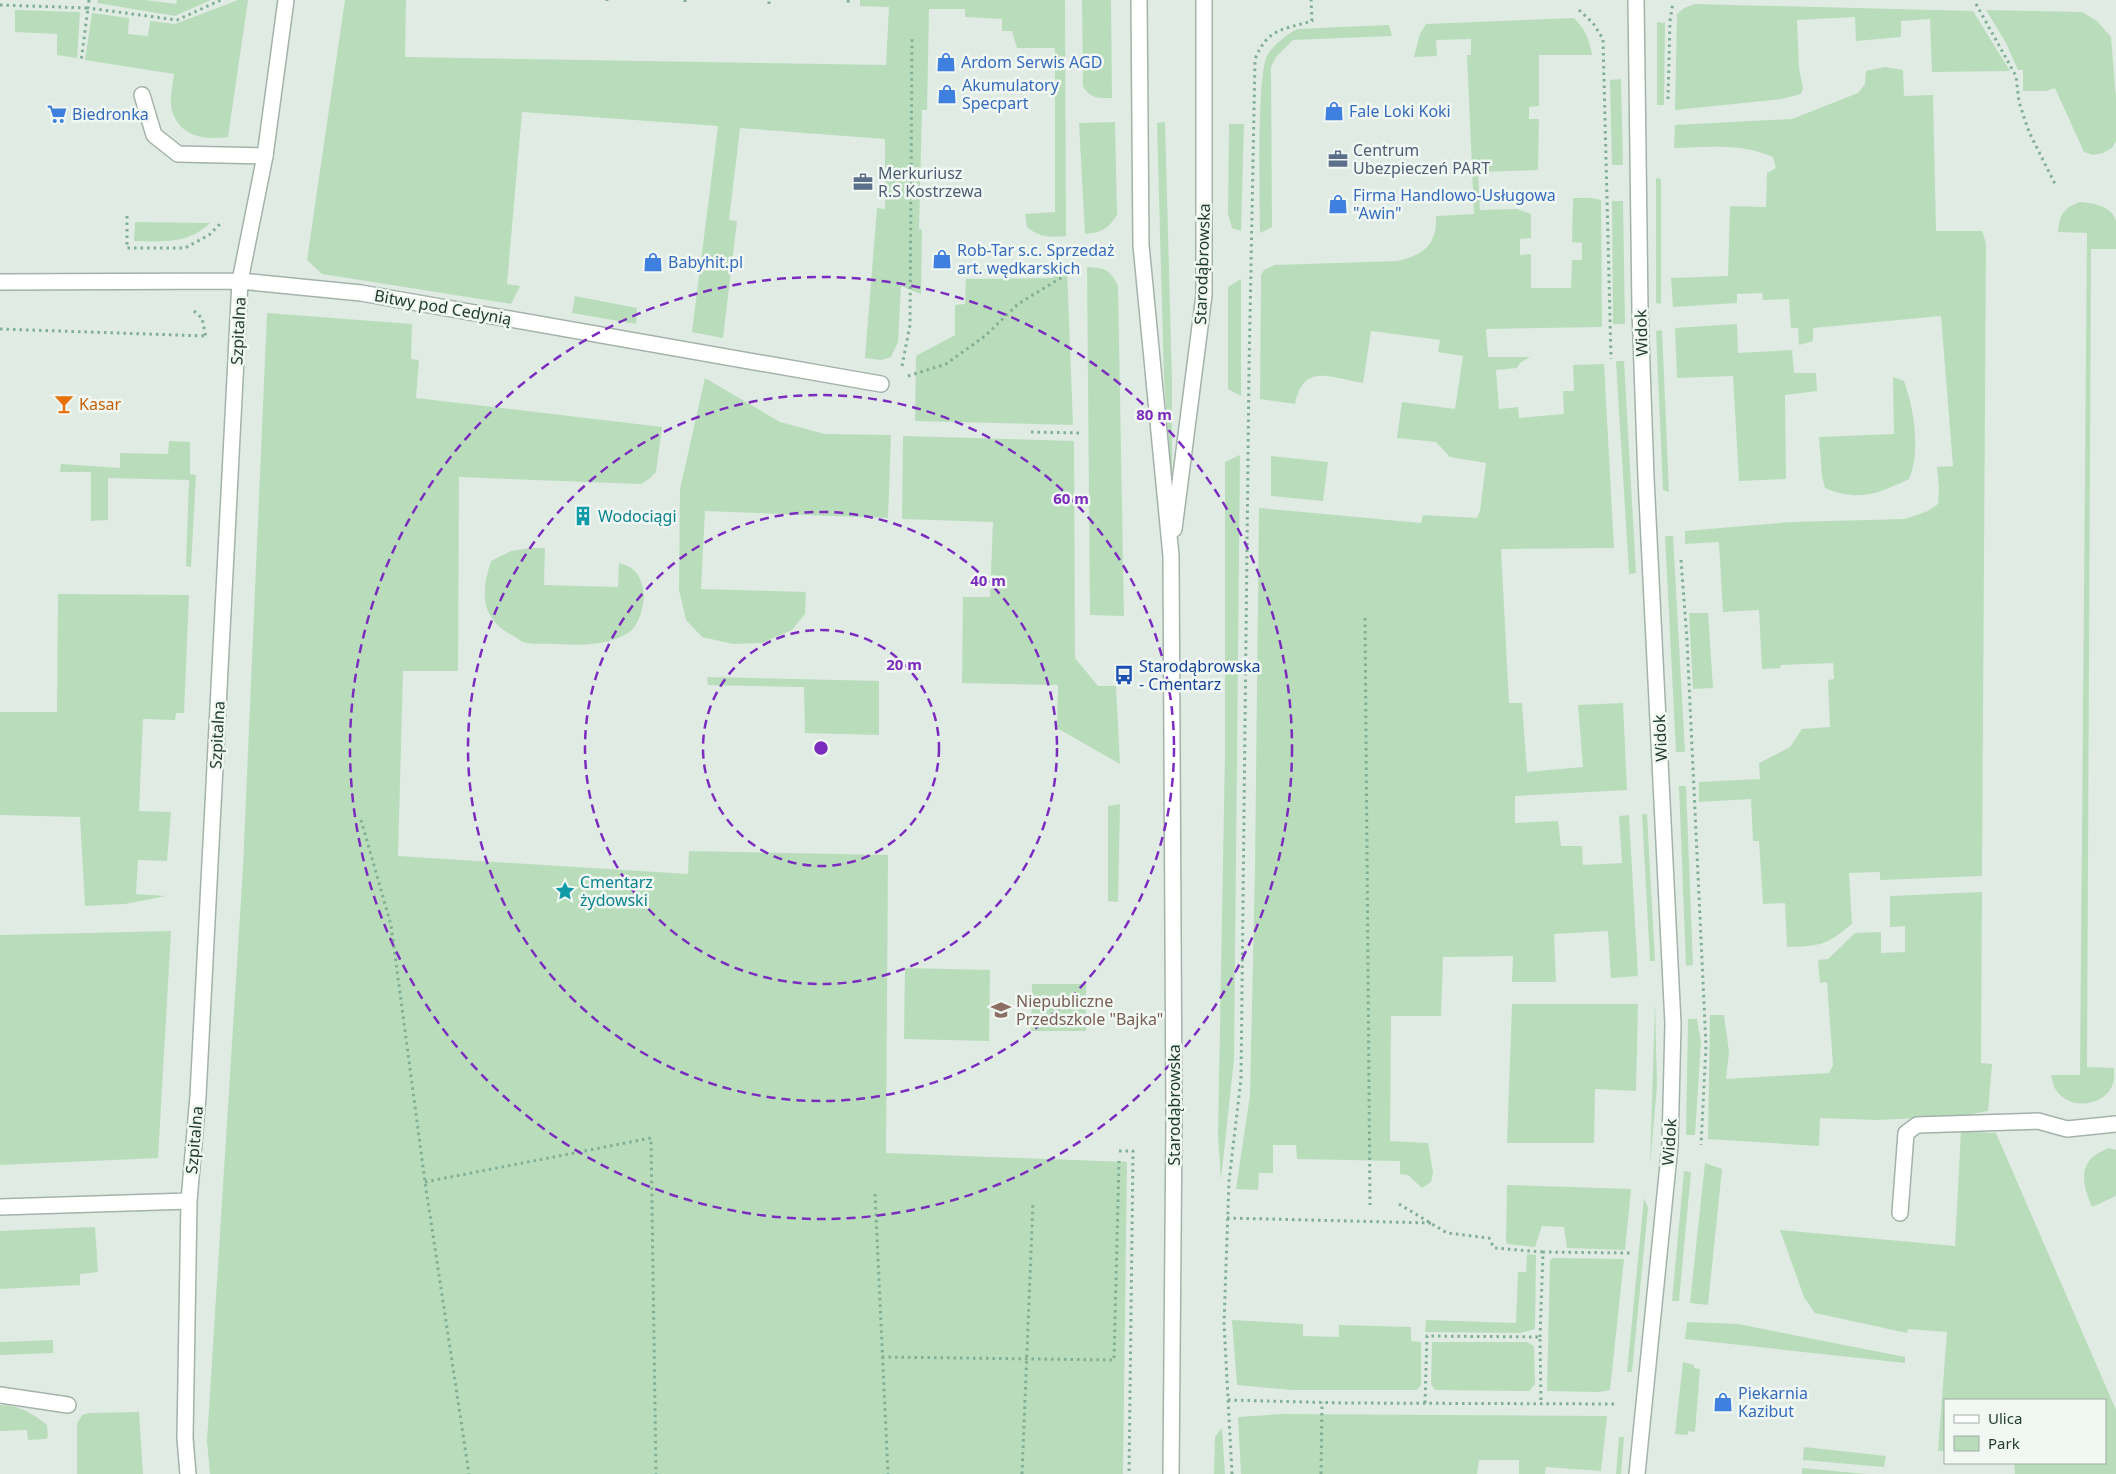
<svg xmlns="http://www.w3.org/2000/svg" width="2116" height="1474" font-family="'Noto Sans',sans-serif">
<rect width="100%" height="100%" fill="#e0ebe4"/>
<!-- green -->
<path fill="#b9ddbb" d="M98,0H145L176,4L177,0H211L175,16L97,3Z
M238,0H248L228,137C203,141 175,135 171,105C170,96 173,84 174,74L85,60L92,13L129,18L128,34L148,36L150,21L175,24Z
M345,0H406L405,57L886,65L889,7L860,6V0H1065L1066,236C1050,238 1039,237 1027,227L1025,214L1055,212V48H1017L1012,31H1002V19L965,17V9H929L927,110H922L919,229L922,230L921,294L901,286L898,342L891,357L881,360L865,358L877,208L885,209V139L740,128L729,220L737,221L723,338L692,332L718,126L522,112L507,284L520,286L511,304L322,274L307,260Z
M1082,0H1111L1112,98C1098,98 1090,99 1083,86Z
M1695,4L1973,11L2010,71L1932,72L1930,19L1901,21V37L1856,41L1855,17L1797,20L1799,68L1803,88L1801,94L1782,99L1675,110L1677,14L1684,8Z
M15,10L80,12L77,58L57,55V34L15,32Z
M1986,10L2082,12L2097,21L2111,37L2116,99V141L2112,148L2103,153L2093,155L2084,152L2055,88L2046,91H2023V70H2018L2006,43Z
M1574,18C1586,30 1589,39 1592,55H1539V106L1529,107V119H1539L1538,170L1478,172L1480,210L1517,209L1531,214V238L1520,239V255L1531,254V288H1571L1572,260H1582V243L1572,242L1573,198H1591L1601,200L1602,327L1486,329L1488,357H1530L1520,363L1517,368L1496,370L1499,409L1518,407L1519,418L1564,414L1563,391H1574L1573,365L1604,364L1614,548L1501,549L1509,703H1522L1527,772L1583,767L1578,705L1623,703L1627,790L1515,796V823L1558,821L1561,846H1582L1583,865L1622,863L1619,816L1629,815L1638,976L1611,978L1608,931L1554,934L1556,982H1512L1513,956L1443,957L1441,1016H1391L1390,1141L1428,1143L1433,1172L1431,1182L1422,1188L1408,1175L1400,1174V1161L1297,1159L1296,1145H1273V1173H1259L1258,1190L1236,1189L1250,1095L1255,869L1259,508L1421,523L1423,515L1477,518L1480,511L1486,463L1450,457L1436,442L1397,438L1402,402L1455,409L1463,356L1438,352L1440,340L1371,331L1363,383C1330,378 1304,362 1295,404L1260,399L1261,275L1264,270L1275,265L1397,261C1424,255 1437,245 1436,216L1474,214L1467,55H1471V39L1436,40L1437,56L1414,57L1420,34L1426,24Z
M1657,22L1665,23L1664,105H1657Z
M1389,25L1392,36L1293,40L1276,57L1271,67L1272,227L1260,233C1260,203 1256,72 1268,54C1274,45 1287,34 1297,29Z
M1885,67L1903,70L1904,96L1933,95L1936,231H1982L1986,243L1982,876L1880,880V872L1849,873L1852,924C1825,946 1820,946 1787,947L1785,903L1763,904L1759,841H1753L1751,799L1699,802V782L1760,779L1759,763L1790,747L1802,729L1830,727L1828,680L1834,679L1833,663L1781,665L1780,668L1762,669L1759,610L1723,612L1719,542L1685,544V531L1791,522L1905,519L1928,511L1938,504L1939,488L1937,467L1953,466L1941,316L1813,328V341L1799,345L1798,328H1791L1789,299L1763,300L1762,293L1737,294V303L1673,307L1671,278L1728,276L1730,206L1766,207L1767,173L1776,168L1773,157C1742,143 1708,147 1674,148L1675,125L1792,119L1858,93L1865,84L1866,71Z
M1621,79L1623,165H1612L1610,80Z
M1115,122L1117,215C1107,230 1102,232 1085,234L1079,123Z
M1165,122L1172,381V487L1164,379L1157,123Z
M1229,124H1244L1241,231L1232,228L1228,214Z
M1656,178L1661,179V304L1656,303Z
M1612,201H1623L1625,324H1613Z
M2080,202C2093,203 2112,206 2116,221C2116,229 2116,241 2116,249H2091L2087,1067L2114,1068C2114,1072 2114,1077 2114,1080C2109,1106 2070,1112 2056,1090C2053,1086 2052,1079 2051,1075H2080L2087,233L2058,232C2060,214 2063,208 2080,202Z
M135,222L210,223C186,245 165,241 134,241Z
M1087,267C1105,268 1110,269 1118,286L1124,616L1090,615Z
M1054,268H1067L1073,425L915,421L916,356L955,335V305L965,304L966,279L1053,278Z
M1241,279V396L1228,389V287Z
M575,296L637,308L636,324L572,313Z
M267,313L412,324L411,359L419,360L416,398L662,427L656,472L649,479L641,484L459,477L458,671H403L398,856L688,874L689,851L888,855L886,1153L1127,1162L1123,1474H210L207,1441L243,867Z
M1737,324L1738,353L1792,350L1794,373H1816L1817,391L1785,395L1786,479L1739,481L1733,376L1677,378L1675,328Z
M1662,330L1669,492L1663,490L1656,331Z
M1616,361H1624L1636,573L1629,574Z
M1893,377L1904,381C1914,409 1921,451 1909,479C1878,494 1858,502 1825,488L1822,477L1819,437L1894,434Z
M705,378L780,422L825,434L891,435L888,518L705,511L701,589L806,592L805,614L792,630L762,643L733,644L702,637L686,620L679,590L680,489Z
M903,436L1074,441L1075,658L1098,686H1116L1120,764L1057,728L1058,685L962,683L963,597H990L993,522L902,519Z
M169,441L190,442V474L196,475L191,567L186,566L189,480L108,478V520L91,521V472H60L61,464L120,468V453L168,454Z
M1240,455L1234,1059L1221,1180L1218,1136L1225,753V462Z
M1271,456L1328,462L1323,501L1271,496Z
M1665,536H1673L1685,752H1676Z
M530,548H545L544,585L618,587L619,563C634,567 639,573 643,588C646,601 640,626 628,633C609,645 580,646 558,644C547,643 533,645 523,642C519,640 514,636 510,634C480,617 481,591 491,561L511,551Z
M58,594L189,595L184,713H176L175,720L143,719L139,811L171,812L167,861L138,860L136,894L166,896L125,904L85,906L80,817L0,815V712H57Z
M1689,613H1708L1713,688L1693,689Z
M707,677L879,681V735L805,733L804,687L708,685Z
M1679,786H1686L1693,965L1686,966Z
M1120,804L1118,902L1108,901V806Z
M1642,814H1647L1655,961H1650Z
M1982,892L1981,1063L1992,1064L1988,1111L1963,1116L1877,1120L1820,1118L1819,1146L1708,1139L1710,1015H1724L1729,1052L1726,1079L1829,1073L1833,1065L1827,982L1820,983L1818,960L1828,959L1855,933L1881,932V953L1905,952V926L1890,927V896Z
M171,931L158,1158L0,1165V935Z
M905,968L990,970L989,1041L904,1039Z
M1032,984H1086V1031H1031Z
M1655,1002L1657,1086L1650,1166Z
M1512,1004H1638L1636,1091L1595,1089L1594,1143H1507Z
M1688,1019H1697L1701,1042L1695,1135H1686Z
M1961,1131L1996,1133L2116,1410V1474H2015L2014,1463H2105V1400H1945V1451H1938L1947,1332L1908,1329L1907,1333L1815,1313L1804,1297L1780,1230L1955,1246Z
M2109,1148L2116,1150V1196L2092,1207C2081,1181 2077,1160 2109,1148Z
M1705,1163L1722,1169L1708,1305L1690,1303Z
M1684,1171L1691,1172L1679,1301H1672Z
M1507,1185L1631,1189L1625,1250L1567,1248L1564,1227L1542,1226L1535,1247L1507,1244L1506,1241Z
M1644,1198L1648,1208L1632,1372H1627Z
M95,1227L98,1272L80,1274V1285L0,1289V1231Z
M1527,1254L1536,1255L1535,1329L1521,1333L1425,1332L1426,1320L1516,1323L1518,1272H1526Z
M1554,1258L1624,1259L1610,1390L1599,1392L1547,1391L1550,1260Z
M1232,1320L1303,1324V1336L1339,1337V1325L1411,1327V1341L1421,1342V1385L1417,1390H1293L1237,1385Z
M1687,1322L1738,1324L1905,1357V1363L1685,1339Z
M53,1340V1353L0,1355V1342Z
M1432,1342H1527L1534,1346L1535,1384L1529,1391L1435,1390L1431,1384Z
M1683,1362L1694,1365V1368L1700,1369L1695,1432L1688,1431V1435L1675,1434Z
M0,1405C19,1405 32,1413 47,1425L48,1436L46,1439L28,1440L27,1430L0,1431Z
M139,1412L143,1474H77V1424L82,1415L90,1413Z
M1282,1414L1607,1416L1601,1471L1546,1467L1545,1474H1519V1460H1479L1477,1474H1241L1238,1417Z
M1222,1428L1225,1474H1214L1215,1437Z
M1619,1437H1624L1621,1474H1616Z
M1804,1447L1886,1456L1884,1467L1803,1460Z
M1802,1468L1866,1474H1802Z"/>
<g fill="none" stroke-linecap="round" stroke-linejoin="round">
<defs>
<path id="service" d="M142,95L154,135L178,154L265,156
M1900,1213L1906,1133L1917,1125L2038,1121L2067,1129L2116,1124
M0,1395L68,1405"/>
<path id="minor" d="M1636,0L1640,310L1646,478L1673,1024L1670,1145L1637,1474
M0,282L240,281L361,293L881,384
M0,1207L189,1201
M188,1474L185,1438L189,1201L198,1096L240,281L265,156L286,0"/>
<path id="tertiary" d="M1139,0L1141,245L1171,556L1174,1120L1171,1474
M1174,529L1204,295V0"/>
</defs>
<!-- service casing -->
<use href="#service" stroke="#a3b3aa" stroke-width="18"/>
<!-- minor casing -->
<use href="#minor" stroke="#a3b3aa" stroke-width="18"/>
<!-- tertiary casing -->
<use href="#tertiary" stroke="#a3b3aa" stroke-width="18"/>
<!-- path -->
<path stroke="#80af96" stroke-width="3" stroke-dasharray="2.5 4" stroke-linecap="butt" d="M89,0L88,8L177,20L221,0
M607,0V1
M848,0L849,6
M685,2V0
M769,4V0
M1976,4L2016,76L2019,102L2029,132L2056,186
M0,5L88,8L81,62
M1579,10L1593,23L1603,39L1611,359
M1668,99L1670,21L1673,2
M127,216V248H185L209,235L221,223
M194,311L202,318L206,338
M0,329L206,336
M902,366L910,325L912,38
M908,376L946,364L985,336L1018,304L1077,268
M1031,432L1081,433
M1681,560L1687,640L1706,1046L1701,1145
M1365,618L1370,1205
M361,820L391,925L425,1182L469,1474
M1119,1151H1133L1129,1474
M425,1182L651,1138L656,1474
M875,1194L888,1474
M1399,1204L1447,1233L1489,1238L1494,1248L1543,1252
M1227,1218L1431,1223
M1540,1337L1543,1252L1630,1253
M882,1357L1114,1360L1119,1161
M1228,1400L1345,1403L1616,1404
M1425,1403L1427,1336L1540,1337L1541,1404
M1022,1474L1033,1203
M1232,1474L1224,1323L1229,1181L1241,1079L1249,370L1255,59C1268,28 1282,30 1312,21L1311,0
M1321,1474L1322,1402"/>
<!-- service -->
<use href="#service" stroke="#fff" stroke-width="15"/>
<!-- minor -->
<use href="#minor" stroke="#fff" stroke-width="15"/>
<!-- tertiary -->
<use href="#tertiary" stroke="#fff" stroke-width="15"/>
</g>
<!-- distance rings -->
<g fill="none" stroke="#7b2cbf" stroke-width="2.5" stroke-dasharray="9 6">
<circle cx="821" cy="748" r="118"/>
<circle cx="821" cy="748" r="236"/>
<circle cx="821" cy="748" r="353"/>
<circle cx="821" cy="748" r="471"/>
</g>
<!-- icons -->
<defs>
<symbol id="shop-bare" viewBox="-9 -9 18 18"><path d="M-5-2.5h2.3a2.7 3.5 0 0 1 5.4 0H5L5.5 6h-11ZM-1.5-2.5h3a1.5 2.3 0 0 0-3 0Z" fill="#3f7fe0" stroke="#f1f8f3" stroke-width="2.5" paint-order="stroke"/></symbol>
<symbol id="supermarket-bare" viewBox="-9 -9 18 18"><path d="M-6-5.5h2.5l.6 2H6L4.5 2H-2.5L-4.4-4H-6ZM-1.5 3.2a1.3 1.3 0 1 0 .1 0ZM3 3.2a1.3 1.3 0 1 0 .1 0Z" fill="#3f7fe0" stroke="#f1f8f3" stroke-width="2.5" paint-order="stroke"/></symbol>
<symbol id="office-bare" viewBox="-9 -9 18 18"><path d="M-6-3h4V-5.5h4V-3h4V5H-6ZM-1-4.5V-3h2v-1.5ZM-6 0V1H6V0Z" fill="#5c6f8a" stroke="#f1f8f3" stroke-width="2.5" paint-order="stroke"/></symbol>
<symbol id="bar-bare" viewBox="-9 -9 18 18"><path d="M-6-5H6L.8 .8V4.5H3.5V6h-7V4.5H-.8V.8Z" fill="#e8710a" stroke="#f1f8f3" stroke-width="2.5" paint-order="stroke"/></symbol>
<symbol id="building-bare" viewBox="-9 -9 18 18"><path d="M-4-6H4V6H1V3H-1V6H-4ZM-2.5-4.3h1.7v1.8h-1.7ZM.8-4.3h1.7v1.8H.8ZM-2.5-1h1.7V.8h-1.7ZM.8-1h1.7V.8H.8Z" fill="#0f9aa8" stroke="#f1f8f3" stroke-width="2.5" paint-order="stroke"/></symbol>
<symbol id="bus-bare" viewBox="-9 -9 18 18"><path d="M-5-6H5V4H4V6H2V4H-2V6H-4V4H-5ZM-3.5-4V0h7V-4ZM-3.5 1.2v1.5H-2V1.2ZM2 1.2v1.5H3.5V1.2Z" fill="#1a4fb4" stroke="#f1f8f3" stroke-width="2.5" paint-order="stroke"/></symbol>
<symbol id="sight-bare" viewBox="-9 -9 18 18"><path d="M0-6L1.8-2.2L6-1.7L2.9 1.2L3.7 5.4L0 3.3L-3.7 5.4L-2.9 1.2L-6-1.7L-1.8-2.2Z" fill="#0f9aa8" stroke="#f1f8f3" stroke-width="2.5" paint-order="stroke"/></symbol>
<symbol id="school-bare" viewBox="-9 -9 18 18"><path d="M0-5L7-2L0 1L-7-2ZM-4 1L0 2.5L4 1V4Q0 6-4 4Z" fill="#8d6e63" stroke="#f1f8f3" stroke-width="2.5" paint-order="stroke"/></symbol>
</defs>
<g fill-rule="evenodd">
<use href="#shop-bare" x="932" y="48" width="28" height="28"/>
<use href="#shop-bare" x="933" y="80" width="28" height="28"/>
<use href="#shop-bare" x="1320" y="97" width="28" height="28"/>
<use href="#supermarket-bare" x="43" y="100" width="28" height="28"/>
<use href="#office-bare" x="1324" y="145" width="28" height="28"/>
<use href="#office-bare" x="849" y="168" width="28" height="28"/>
<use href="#shop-bare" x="1324" y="190" width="28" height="28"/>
<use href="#shop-bare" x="928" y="245" width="28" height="28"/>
<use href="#shop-bare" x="639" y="248" width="28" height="28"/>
<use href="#bar-bare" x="50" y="390" width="28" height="28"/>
<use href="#building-bare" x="569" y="502" width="28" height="28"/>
<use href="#bus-bare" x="1110" y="661" width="28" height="28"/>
<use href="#sight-bare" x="551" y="877" width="28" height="28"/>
<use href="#school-bare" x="987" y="996" width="28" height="28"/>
<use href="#shop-bare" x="1709" y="1388" width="28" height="28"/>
</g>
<g text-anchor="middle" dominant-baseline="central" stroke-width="5" stroke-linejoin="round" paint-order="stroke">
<!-- shop labels -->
<g font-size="16" fill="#366cbe" stroke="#f1f8f3" text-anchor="start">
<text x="961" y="62">Ardom Serwis AGD</text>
<text x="962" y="85">Akumulatory<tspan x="962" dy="18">Specpart</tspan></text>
<text x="1349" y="111">Fale Loki Koki</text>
<text x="72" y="114">Biedronka</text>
<text x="1353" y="195">Firma Handlowo-Usługowa<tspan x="1353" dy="18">"Awin"</tspan></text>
<text x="957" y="250">Rob-Tar s.c. Sprzedaż<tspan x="957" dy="18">art. wędkarskich</tspan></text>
<text x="668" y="262">Babyhit.pl</text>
<text x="1738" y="1393">Piekarnia<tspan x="1738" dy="18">Kazibut</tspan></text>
</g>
<!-- service labels -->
<g font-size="16" fill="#4e5e75" stroke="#f1f8f3" text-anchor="start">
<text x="1353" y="150">Centrum<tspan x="1353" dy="18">Ubezpieczeń PART</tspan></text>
<text x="878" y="173">Merkuriusz<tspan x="878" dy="18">R.S Kostrzewa</tspan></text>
</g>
<!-- street labels -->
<g font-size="16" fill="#213c2f" stroke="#f1f8f3">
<text transform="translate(1202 264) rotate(-88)">Starodąbrowska</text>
<text transform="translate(443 307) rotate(10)">Bitwy pod Cedynią</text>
<text transform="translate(238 331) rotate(-87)">Szpitalna</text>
<text transform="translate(1641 333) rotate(-92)">Widok</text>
<text transform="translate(217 735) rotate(-87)">Szpitalna</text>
<text transform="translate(1660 738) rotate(-93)">Widok</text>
<text transform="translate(1174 1105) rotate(-90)">Starodąbrowska</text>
<text transform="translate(194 1140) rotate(-85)">Szpitalna</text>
<text transform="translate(1669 1142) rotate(-86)">Widok</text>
</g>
<!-- food labels -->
<g font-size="16" fill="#c56008" stroke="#f1f8f3" text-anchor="start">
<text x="79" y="404">Kasar</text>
</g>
<!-- culture labels -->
<g font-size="16" fill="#0d838f" stroke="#f1f8f3" text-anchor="start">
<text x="598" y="516">Wodociągi</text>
<text x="580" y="882">Cmentarz<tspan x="580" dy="18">żydowski</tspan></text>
</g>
<!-- transit labels -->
<g font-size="16" fill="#164399" stroke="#f1f8f3" text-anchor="start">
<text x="1139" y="666">Starodąbrowska<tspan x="1139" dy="18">- Cmentarz</tspan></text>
</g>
<!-- education labels -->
<g font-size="16" fill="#785e54" stroke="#f1f8f3" text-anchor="start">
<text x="1016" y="1001">Niepubliczne<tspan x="1016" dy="18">Przedszkole "Bajka"</tspan></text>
</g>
</g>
<circle cx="821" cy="748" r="8" fill="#7b2cbf" stroke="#f1f8f3" stroke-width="2.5"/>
<g font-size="15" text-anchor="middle" font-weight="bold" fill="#7b2cbf" stroke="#f1f8f3" stroke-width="5" stroke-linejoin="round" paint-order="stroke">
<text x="1154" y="420">80 m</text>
<text x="1071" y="504">60 m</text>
<text x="988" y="586">40 m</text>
<text x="904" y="670">20 m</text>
</g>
<!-- legend -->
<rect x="1944" y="1399" width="162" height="65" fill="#f1f8f3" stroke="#9eada5"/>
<rect x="1954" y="1415" width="25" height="8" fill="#ffffff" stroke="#9eada5"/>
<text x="1988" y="1424" font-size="15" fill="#213c2f">Ulica</text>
<rect x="1954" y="1436" width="25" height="15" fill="#b9ddbb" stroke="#9eada5"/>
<text x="1988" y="1449" font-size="15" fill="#213c2f">Park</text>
</svg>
